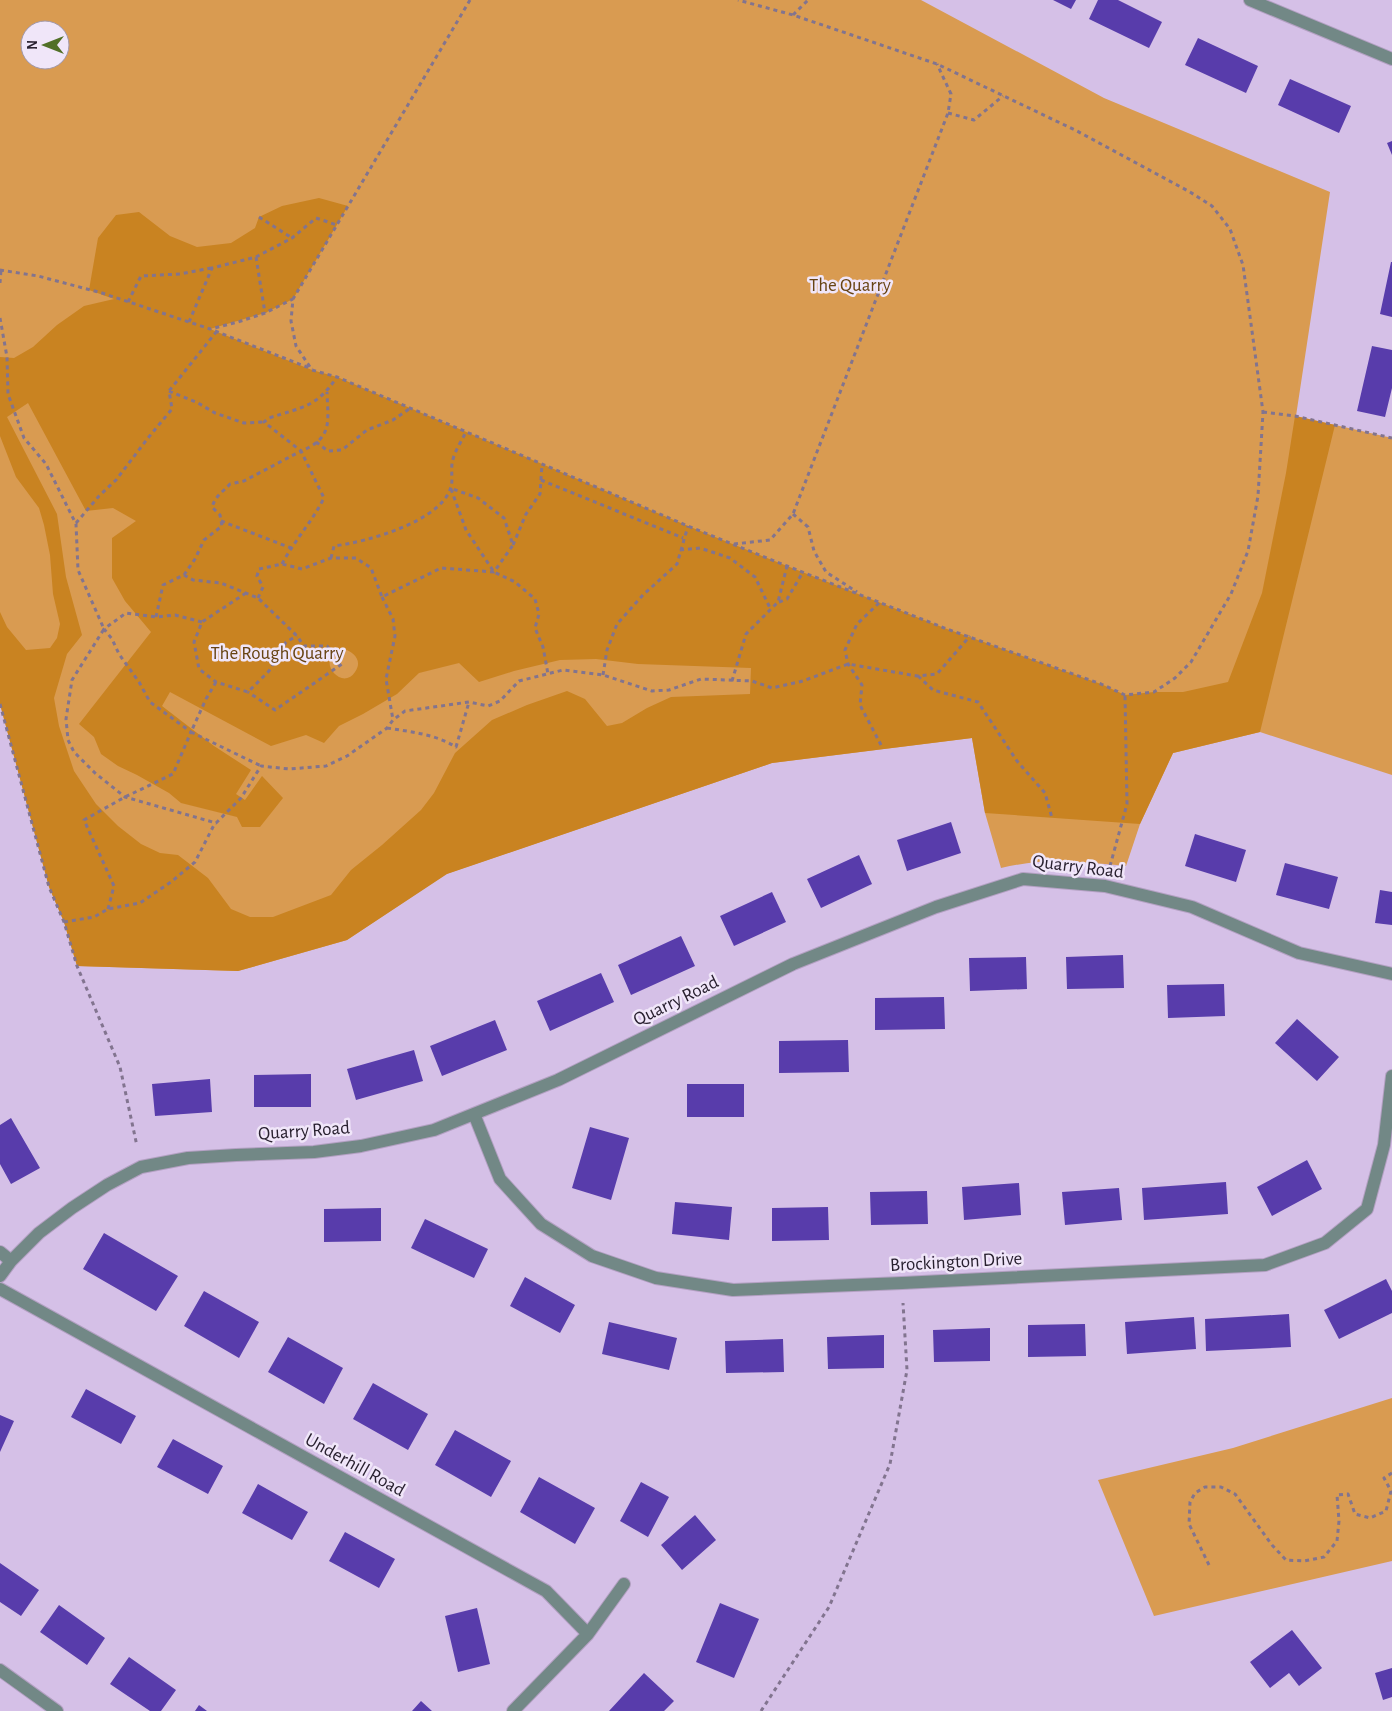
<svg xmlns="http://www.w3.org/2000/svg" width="1392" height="1711" font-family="'Alegreya Sans',sans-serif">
<rect width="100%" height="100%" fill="#d5c0e7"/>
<!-- green -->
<path fill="#d99b51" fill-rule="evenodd" d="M0,0H921L1104,98L1330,192L1296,416L1392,438V775L1260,732L1173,753L1140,824L1126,866C1080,862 1047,857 1001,868L985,813L972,738L772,763L446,874L347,940L238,971L77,966L64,922L49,887L0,704ZM30,30H60V60H30Z
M1392,1398V1561L1154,1616L1098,1480L1233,1448Z"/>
<!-- forest -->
<path fill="#c98321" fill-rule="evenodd" d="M319,198L348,206L293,299L265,313L210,329L312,370L337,377L688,526L787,566L947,629L1101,684L1125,695L1154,692H1183L1228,682L1262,593L1286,473L1295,416L1335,425L1260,732L1173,753L1140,824L985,813L972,738L772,763L447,874L347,940L238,971L77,966L64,922L49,887L0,704V612L7,627L26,650L50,648L57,638L60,624L53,594L50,555L44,525L39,508L16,477L0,436V357L14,358L33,347L57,325L84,306L114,299L89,290L98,238L116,215L139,212L170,236L197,247L231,243L255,228L259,217L282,206ZM28,403L86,511L113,508L136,521L112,538V578L125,601L151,632L79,724L94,737L101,754L118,766L137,775L169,793L181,803L237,817L242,827H260L283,798L262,776L245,800L236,794L251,770L214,746L162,706L170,692L271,746L306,735L324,743L339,726L363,714L397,694L419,673L459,663L479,682L514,671L560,660L596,659L638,664L751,668L750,694L671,697L647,708L622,723L607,726L585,699L567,691L527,705L492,720L455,753L434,793L421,810L382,845L351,870L331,895L273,917H250L231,909L208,878L178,855L160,853L141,844L118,826L96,804L74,771L59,726L54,698L67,654L82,635L66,577L57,514L7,417ZM344,649C354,652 363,661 355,672C341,693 312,656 344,649Z"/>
<!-- building -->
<path fill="#583cab" d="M1053,0H1076L1071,9Z
M1098,0H1118L1162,22L1149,48L1089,19Z
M1198,38L1258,66L1246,93L1185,65Z
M1290,79L1351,106L1339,133L1278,105Z
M1392,141V155L1387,143Z
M1391,262H1392V317L1380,314Z
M1372,346L1392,350V388L1385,417L1357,411Z
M951,822L961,853L907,871L897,840Z
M1195,834L1246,850L1236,882L1185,866Z
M859,855L872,884L821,908L807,879Z
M1285,863L1338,877L1329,909L1276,895Z
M1380,890L1392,892V925L1375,923Z
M772,892L786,922L734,946L720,916Z
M681,936L695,966L631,995L618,965Z
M1123,955L1124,988L1067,989L1066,957Z
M1026,957L1027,989L970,991L969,958Z
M601,973L614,1002L550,1031L537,1001Z
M1224,984L1225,1016L1168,1018L1167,985Z
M944,997L945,1029L875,1030V998Z
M1297,1019L1339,1057L1317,1081L1275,1043Z
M495,1020L507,1050L442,1076L430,1046Z
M848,1040L849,1072L779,1073V1041Z
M414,1050L423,1081L356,1100L347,1069Z
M311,1074V1107H254V1075Z
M210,1079L212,1112L155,1116L152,1084Z
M687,1084H744V1117H687Z
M11,1118L40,1168L11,1184L0,1164V1125Z
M590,1127L629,1138L611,1200L572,1188Z
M1307,1160L1322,1189L1272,1216L1257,1187Z
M1226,1182L1228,1214L1144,1220L1142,1188Z
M1019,1183L1021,1215L964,1220L962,1187Z
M1119,1188L1122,1220L1065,1225L1062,1192Z
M927,1191L928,1224L871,1225L870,1192Z
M675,1202L732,1207L729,1240L672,1234Z
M828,1207L829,1240L772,1241V1208Z
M381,1208V1241L324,1242V1209Z
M425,1219L488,1249L474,1278L411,1248Z
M104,1233L178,1276L156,1311L83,1269Z
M525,1277L575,1305L560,1333L510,1306Z
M1386,1279L1392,1291V1313L1339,1339L1324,1310Z
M204,1291L259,1322L239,1358L184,1326Z
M1289,1314L1291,1347L1206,1351L1205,1319Z
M1194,1317L1196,1349L1127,1354L1125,1322Z
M609,1322L677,1338L669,1370L602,1354Z
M1085,1324L1086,1356L1028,1357V1325Z
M990,1328V1361L934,1362L933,1330Z
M884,1335V1368L828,1369L827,1337Z
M288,1337L343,1368L324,1404L268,1372Z
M783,1339L784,1372L726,1373L725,1341Z
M373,1383L428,1414L408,1450L353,1419Z
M86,1389L136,1416L121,1444L71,1417Z
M0,1415L14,1421L0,1452Z
M455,1430L511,1461L491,1497L435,1465Z
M173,1439L223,1466L208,1494L157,1467Z
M539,1477L595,1508L575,1544L520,1512Z
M641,1482L669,1497L648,1537L620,1521Z
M258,1484L308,1512L292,1540L242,1513Z
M695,1515L716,1540L682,1570L661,1545Z
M345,1532L395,1559L379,1588L329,1561Z
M0,1563L39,1590L21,1616L0,1602Z
M720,1603L759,1619L734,1678L696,1662Z
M59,1605L105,1638L87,1665L40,1632Z
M477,1608L490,1664L458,1672L445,1616Z
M1292,1630L1322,1668L1299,1686L1289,1673L1270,1688L1250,1662Z
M129,1657L176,1690L161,1711H150L110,1684Z
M1392,1668V1697L1383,1700L1375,1673Z
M644,1673L674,1701L664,1711H609Z
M421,1701L432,1711H412Z
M199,1705L207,1711H195Z"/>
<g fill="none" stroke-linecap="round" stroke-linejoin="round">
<defs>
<path id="street" d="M1250,0L1392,59
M474,1114L500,1179L541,1224L592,1256L656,1278L733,1290L902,1283L1265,1265L1325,1243L1367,1209L1384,1145L1392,1076
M0,1252L11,1261
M0,1276L11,1261L39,1233L72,1208L107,1185L141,1167L188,1158L236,1155L314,1152L361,1146L434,1130L558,1080L793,964L936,907L1023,879L1105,886L1192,907L1299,953L1392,974
M0,1289L546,1591L588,1634
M0,1670L57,1711
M513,1711L588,1634L624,1584"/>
</defs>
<!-- street casing -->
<use href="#street" stroke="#b3a0c2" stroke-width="14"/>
<!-- path -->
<path stroke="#82748f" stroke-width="3" stroke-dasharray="4 4" stroke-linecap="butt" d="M470,0L293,299L291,321L296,346L312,370L337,377L688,526L787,566L947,629L1101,684L1125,695L1154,692L1175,678L1191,662L1231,594L1248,551L1258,496L1263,412L1243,265L1230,229L1212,206L1190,192L1077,131L937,64L793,15L738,0
M793,15L808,0
M948,113L974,120L1003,96
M259,217L292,238
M256,257L265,313
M0,270L38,276L102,293L210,329L238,322L265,313L293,299
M0,283L1,270
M128,302L141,276L180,274L211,268
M0,318L7,357L8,394L24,438L46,464L76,524L78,570L104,629L72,680L66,719L68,740L74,752L95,773L125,797L216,823L241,798L261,766L289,769L326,766L347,756L387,728L393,720L405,711L469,702L488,706L500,701L519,681L563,670L603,675L652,691L669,690L701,679L752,681L772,688L803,681L848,664L917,676L937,674L970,636
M189,322L212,268L256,257L292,238L316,218L337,225
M215,331L312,369
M169,391L198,403L215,413L244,423L264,422
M1263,412L1295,416L1392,438
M316,442L328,451L342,450L367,430L393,420L409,409
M541,480L683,538
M451,489L466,530L494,572L515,582L535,599L539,614L535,628L543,647L548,674
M793,514L808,527L814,551L826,572L857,592
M221,521L291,548
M76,523L99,496L116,480L148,438L172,409L169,391L217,331
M734,544L770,540L793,514L948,113L951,94L937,64
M513,545L526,514L540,494L542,464
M680,550L700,548L730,558L755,577L771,610
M331,558L334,546C366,542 441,522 451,487C453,480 451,472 452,464C453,454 461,442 466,432
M282,564C294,541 312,522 324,498L301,451C333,438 328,422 327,392
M184,575L193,580L221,583L258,598L297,636L304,646H327L342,664L275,710L248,692
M246,593L202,622L194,642L199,669L216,682L248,692L269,671L286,642L297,636
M382,597L393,619L395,636L386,679L393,720
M258,598L263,587L257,576L259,569L282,564L302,569L331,558H356L371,568L382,597L441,568L494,572L513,545L504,518L478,498L450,488
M779,602L787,599L803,572
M879,603L857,624L845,650L848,664L862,685L860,705L881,745
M156,617L163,585L184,575L195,559L204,540L222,526L220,515L212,507C216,495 222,493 230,484L244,481L301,451L264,422L269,418C302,407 316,408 337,377
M603,675L607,650L617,624L643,595L677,564L688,526
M918,676L933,690L978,702L1017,761L1045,793L1052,818
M732,681L746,634L778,602L787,566
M216,682L206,699L191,732L261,766
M0,704L49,887L64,922L77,966L120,1067L137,1146
M387,728C412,732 435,734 456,747L469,702
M1110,866L1127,804L1125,695
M108,909L114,886L84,820L125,797L173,774L191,732L150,702L139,682L119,654L112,639L104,629L126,613L156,617L175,615L202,622
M64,922L94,917L108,909L140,903L171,882L195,862L215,823
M1209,1565L1189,1524L1190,1502L1195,1493L1205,1487H1221L1235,1494L1272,1545L1286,1560L1304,1561L1324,1557L1337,1541L1339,1521L1337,1495L1348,1494L1355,1514L1370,1518L1386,1511L1391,1491L1384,1478L1392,1473
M761,1711L829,1607L890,1464L907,1370L903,1303"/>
<!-- street -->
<use href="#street" stroke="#728886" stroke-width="12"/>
</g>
<g text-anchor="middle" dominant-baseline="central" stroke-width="5" stroke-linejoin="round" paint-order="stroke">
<!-- park labels -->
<g font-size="19" fill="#674312" stroke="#f0e6f9">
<text x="850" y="285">The Quarry</text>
<text x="277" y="653">The Rough Quarry</text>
</g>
<!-- street labels -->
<g font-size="19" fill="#292130" stroke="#f0e6f9">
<text transform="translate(1078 867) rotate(7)">Quarry Road</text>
<text transform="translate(676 1001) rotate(-26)">Quarry Road</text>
<text transform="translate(304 1131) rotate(-4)">Quarry Road</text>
<text transform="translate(956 1262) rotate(-3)">Brockington Drive</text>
<text transform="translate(355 1465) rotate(29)">Underhill Road</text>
</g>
</g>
<!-- north arrow -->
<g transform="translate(45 45) rotate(270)"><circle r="24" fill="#f0e6f9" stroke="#a097a9"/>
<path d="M0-4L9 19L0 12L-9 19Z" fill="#517027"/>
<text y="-8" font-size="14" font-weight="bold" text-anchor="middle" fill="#292130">N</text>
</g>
</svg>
